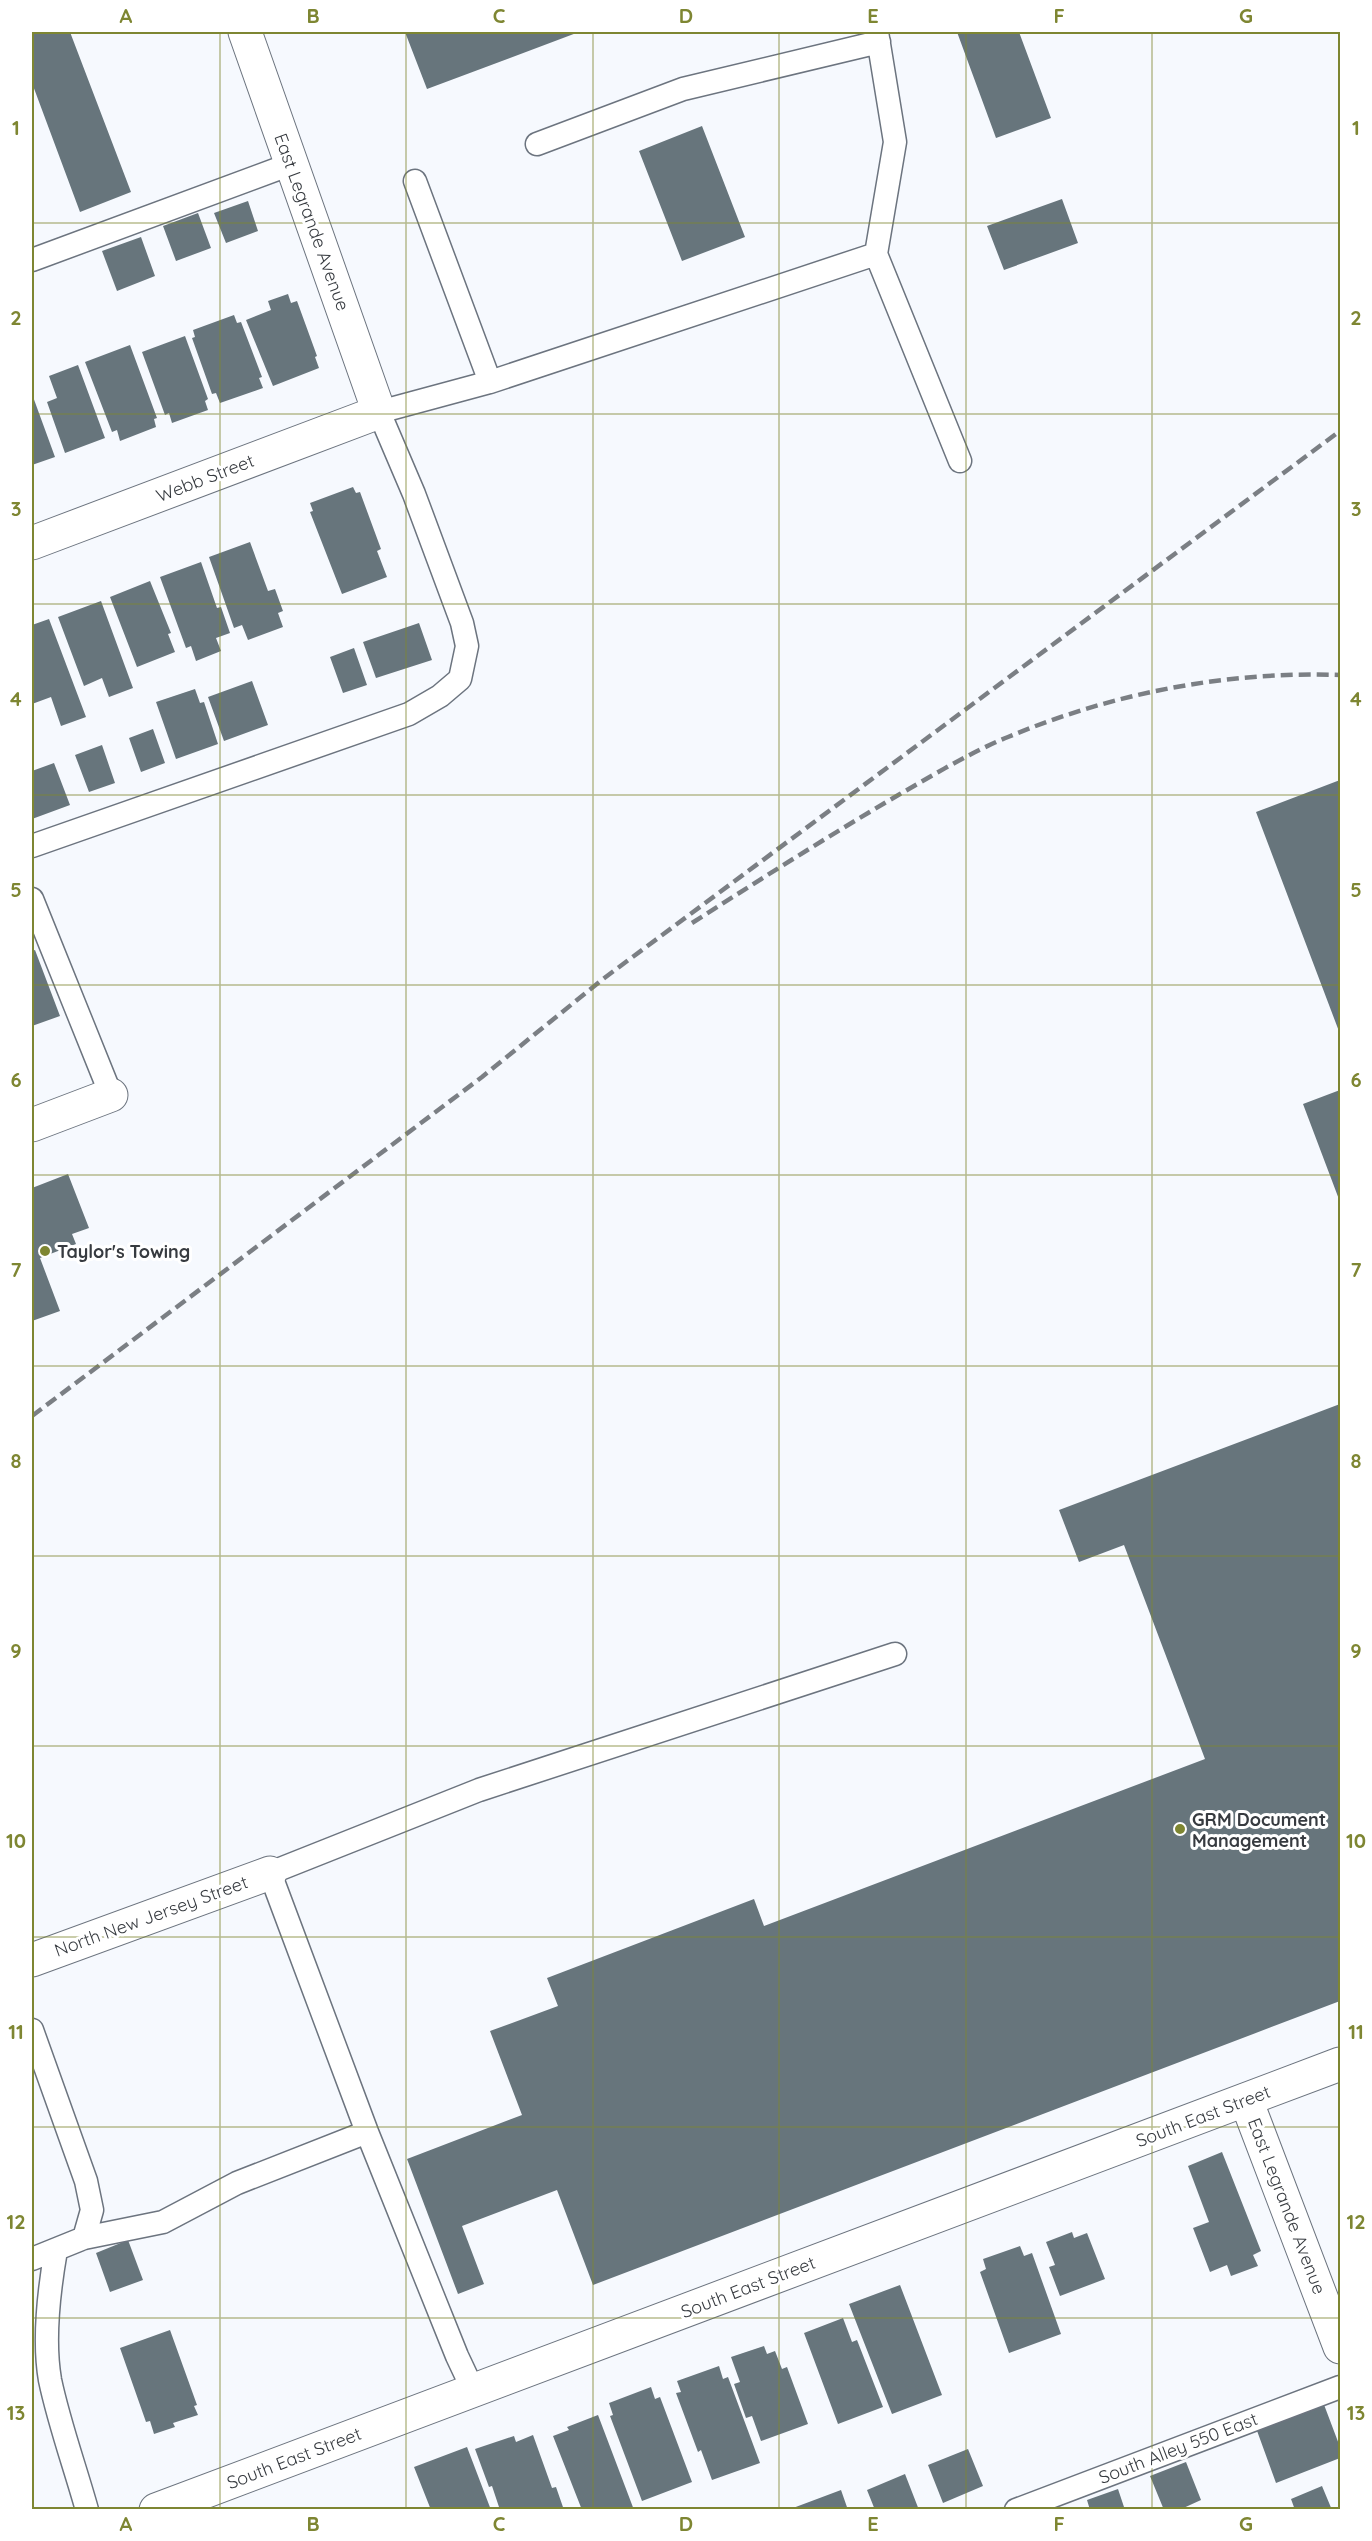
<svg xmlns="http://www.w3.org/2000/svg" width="1372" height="2541" font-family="Quicksand,sans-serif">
<rect width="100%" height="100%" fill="#f6f9fe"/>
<!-- building -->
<path fill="#67757c" d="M32,32H70L131,192L80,212L32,83Z
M405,32H579L427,89Z
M957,32H1019L1051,118L996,138Z
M702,126L745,237L682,261L639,151Z
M1062,199L1078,243L1004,270L987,226Z
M248,201L258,231L226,243L214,213Z
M198,213L211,248L176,261L163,226Z
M141,237L155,276L117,291L102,251Z
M288,294L291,303L297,301L317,356L315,357L319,368L273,386L246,320L271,310L268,301Z
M234,315L237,323L241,322L262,377L259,378L263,388L220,403L216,393L212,394L192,338L195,337L193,330Z
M185,336L208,399L205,401L208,410L172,423L169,413L165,415L142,352Z
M130,345L157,418L154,419L156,427L120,441L117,430L112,432L85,362Z
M78,365L105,438L65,453L47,402L57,398L49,376Z
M32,394L55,457L32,465Z
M353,487L356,493L360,492L381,549L377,551L387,577L342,594L310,512L313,511L310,503Z
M250,542L268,591L275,589L283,611L278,613L283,627L248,640L242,625L234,628L209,557Z
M201,562L217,608L221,607L230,633L216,638L221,651L196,661L191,646L186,648L160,577Z
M150,581L171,633L168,634L175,652L137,667L110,597Z
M101,601L133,688L109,697L102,678L84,686L58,617Z
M49,619L86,717L61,726L51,697L32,704V625Z
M419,623L432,660L376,678L363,642Z
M354,648L367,685L343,693L330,657Z
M252,681L268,725L224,741L208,697Z
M195,689L200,703L204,702L218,744L176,759L156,702Z
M153,729L165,763L141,772L129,738Z
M102,745L115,783L89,792L75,755Z
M54,763L70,805L32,819V771Z
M1340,780V1034L1256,812Z
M35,950L60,1016L32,1026V951Z
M1340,1090V1202L1303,1104Z
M68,1174L89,1228L72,1234L76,1244L40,1258L60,1311L32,1321V1188Z
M1340,1404V2001L593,2285L557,2190L462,2226L484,2284L458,2294L407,2159L522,2115L490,2031L558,2006L547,1978L754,1899L764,1926L1205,1759L1124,1545L1079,1562L1059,1510Z
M1222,2152L1261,2251L1253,2255L1258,2266L1231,2276L1227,2265L1210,2272L1193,2228L1209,2222L1188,2166Z
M1072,2232L1074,2238L1087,2233L1105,2279L1060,2296L1049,2267L1055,2265L1046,2242Z
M128,2240L143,2280L110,2292L96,2253Z
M1020,2246L1024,2256L1032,2253L1061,2334L1009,2353L980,2272L986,2269L983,2259Z
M900,2285L942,2395L892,2414L849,2304Z
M843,2318L852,2342L857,2340L883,2407L838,2424L804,2333Z
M170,2330L197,2405L194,2406L198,2415L173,2423L175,2427L154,2434L150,2421L146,2422L120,2348Z
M764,2346L767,2354L775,2351L782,2369L787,2367L808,2424L761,2441L752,2416L746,2418L734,2384L740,2382L731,2357Z
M719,2366L723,2379L728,2377L760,2463L712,2480L701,2450L698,2452L676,2393L681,2392L677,2381Z
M651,2387L655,2399L660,2397L692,2482L642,2501L610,2416L613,2415L609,2403Z
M1323,2402L1340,2447V2458L1276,2483L1256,2428Z
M598,2415L634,2510H582L553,2436L569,2430L567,2427Z
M533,2435L552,2488L556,2487L564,2510H500L492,2486L489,2487L475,2449L514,2436L516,2442Z
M467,2447L491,2510H431L414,2467Z
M968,2449L983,2486L943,2503L928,2465Z
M1186,2462L1201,2500L1179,2510H1164L1150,2476Z
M905,2474L919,2510H875L867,2490Z
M1322,2486L1332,2510H1295L1291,2499Z
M1118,2489L1125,2510H1090L1087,2500Z
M841,2490L848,2510H793V2508Z"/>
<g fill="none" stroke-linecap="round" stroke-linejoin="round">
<defs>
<path id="service" d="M877,32L895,142L876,254L960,461
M537,144L683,89L879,42
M415,181L490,382L876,254
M32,260L291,164
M32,846L409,714L440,696L460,679L467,646L462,623L414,494L379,412L490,382
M32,899L111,1095
M32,2030L86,2181L92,2210L84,2238
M56,2250C49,2290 43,2340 50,2380C59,2423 75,2467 87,2510
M32,2259L84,2238L163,2222L237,2183L367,2132
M473,2390L457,2356L367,2132L270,1873L479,1790L895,1654
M1016,2510L1340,2387"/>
<path id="minor" d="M32,543L379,412L245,32
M32,1125L111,1095
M32,1960L270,1873
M1246,2100L1340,2347"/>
<path id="secondary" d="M156,2510L1340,2064"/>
</defs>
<!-- service casing -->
<use href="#service" stroke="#6c747f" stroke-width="25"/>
<!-- minor casing -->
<use href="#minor" stroke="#6c747f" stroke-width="35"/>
<!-- secondary casing -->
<use href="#secondary" stroke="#6c747f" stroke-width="35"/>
<!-- service -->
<use href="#service" stroke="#fff" stroke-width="22"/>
<!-- minor -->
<use href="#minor" stroke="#fff" stroke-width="33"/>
<!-- secondary -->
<use href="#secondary" stroke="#fff" stroke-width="33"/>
<!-- rail -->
<path stroke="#7b7f84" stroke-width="4.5" stroke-dasharray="12 6" stroke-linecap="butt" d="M692,923C761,879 830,835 900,794C935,774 971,752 1008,737C1113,693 1227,671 1340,675
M32,1416L482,1077L603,979L1340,431"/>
</g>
<!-- grid -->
<path fill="none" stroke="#7e8632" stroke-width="1.5" stroke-opacity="0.55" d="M220,32V2510M406,32V2510M593,32V2510M779,32V2510M966,32V2510M1152,32V2510M32,223H1340M32,414H1340M32,604H1340M32,795H1340M32,985H1340M32,1175H1340M32,1366H1340M32,1556H1340M32,1746H1340M32,1937H1340M32,2127H1340M32,2318H1340"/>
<!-- markers -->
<g fill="#7e8632" stroke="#fff" stroke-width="2">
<circle cx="45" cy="1251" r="6"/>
<circle cx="1180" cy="1829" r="6"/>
</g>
<g text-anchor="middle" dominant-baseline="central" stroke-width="6" stroke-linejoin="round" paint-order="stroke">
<!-- street labels -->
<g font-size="18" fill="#373b40" stroke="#fff">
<text transform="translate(312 222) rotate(70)">East Legrande Avenue</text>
<text transform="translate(205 478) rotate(-21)">Webb Street</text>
<text transform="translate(151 1916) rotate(-20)">North New Jersey Street</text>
<text transform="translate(1203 2116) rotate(-21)">South East Street</text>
<text transform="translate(1287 2206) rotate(69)">East Legrande Avenue</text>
<text transform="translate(748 2287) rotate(-21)">South East Street</text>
<text transform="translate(1178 2448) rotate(-21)">South Alley 550 East</text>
<text transform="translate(294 2458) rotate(-21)">South East Street</text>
</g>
<!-- poi labels -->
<g font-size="18" font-weight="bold" fill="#373b40" stroke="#fff" text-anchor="start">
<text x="57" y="1251">Taylor's Towing</text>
<text x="1192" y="1819">GRM Document<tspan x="1192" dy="21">Management</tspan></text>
</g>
</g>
<!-- border -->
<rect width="1372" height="2541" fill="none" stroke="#ffffff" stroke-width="66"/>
<rect x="33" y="33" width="1306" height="2475" fill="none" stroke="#7e8632" stroke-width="2"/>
<g font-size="20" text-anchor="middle" font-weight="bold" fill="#7e8632">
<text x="126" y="23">A</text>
<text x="313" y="23">B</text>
<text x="499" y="23">C</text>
<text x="686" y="23">D</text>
<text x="873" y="23">E</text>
<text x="1059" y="23">F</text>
<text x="1246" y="23">G</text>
<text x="16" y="135">1</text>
<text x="1356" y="135">1</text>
<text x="16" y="325">2</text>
<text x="1356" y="325">2</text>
<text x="16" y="516">3</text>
<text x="1356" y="516">3</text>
<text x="16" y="706">4</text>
<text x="1356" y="706">4</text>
<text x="16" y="897">5</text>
<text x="1356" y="897">5</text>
<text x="16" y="1087">6</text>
<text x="1356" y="1087">6</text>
<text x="16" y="1277">7</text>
<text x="1356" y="1277">7</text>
<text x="16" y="1468">8</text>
<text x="1356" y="1468">8</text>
<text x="16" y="1658">9</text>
<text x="1356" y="1658">9</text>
<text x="16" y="1848">10</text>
<text x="1356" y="1848">10</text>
<text x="16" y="2039">11</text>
<text x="1356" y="2039">11</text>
<text x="16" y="2229">12</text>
<text x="1356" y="2229">12</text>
<text x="16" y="2420">13</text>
<text x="1356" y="2420">13</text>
<text x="126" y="2531">A</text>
<text x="313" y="2531">B</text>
<text x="499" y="2531">C</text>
<text x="686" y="2531">D</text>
<text x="873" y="2531">E</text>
<text x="1059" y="2531">F</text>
<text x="1246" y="2531">G</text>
</g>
</svg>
